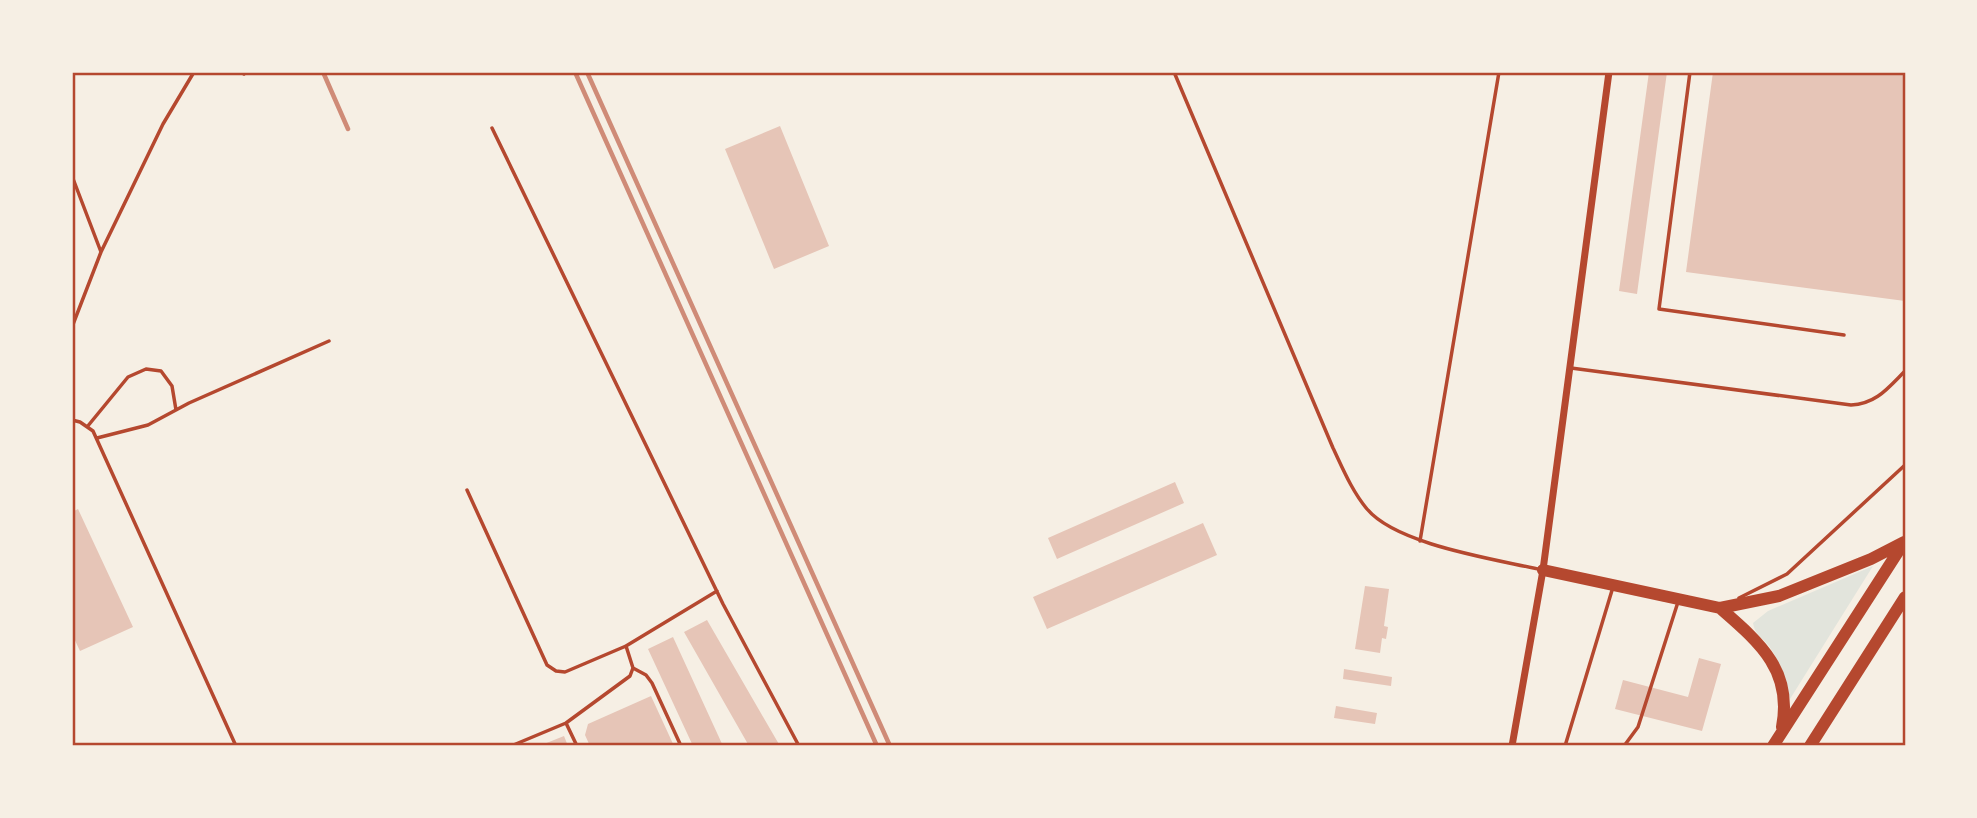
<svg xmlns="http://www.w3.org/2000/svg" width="1977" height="818" font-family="Manrope,sans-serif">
<rect width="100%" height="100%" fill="#f6efe4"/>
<!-- green -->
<path fill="#e2e4dc" d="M1873,566L1790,699C1786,681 1780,661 1769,646C1762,637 1755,635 1753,623L1768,611Z"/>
<!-- building -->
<path fill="#e6c5b7" d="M1649,72H1667L1637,294L1619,291Z
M1713,72H1905V301L1686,272Z
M780,126L829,246L774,269L725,149Z
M1175,482L1184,503L1057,559L1048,538Z
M78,509L133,627L80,651L72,634V512Z
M1203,523L1217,555L1047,629L1033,597Z
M1365,586L1389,589L1384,626L1388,627L1386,639L1382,638L1380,653L1355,649Z
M707,620L780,746H749L684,632Z
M673,637L723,746H693L648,649Z
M1699,658L1721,664L1702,731L1615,709L1623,680L1688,697Z
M1344,669L1392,677L1391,686L1343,679Z
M651,696L674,746H590L585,735L588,724Z
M1336,706L1377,713L1375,724L1334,718Z
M564,736L568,746H539Z"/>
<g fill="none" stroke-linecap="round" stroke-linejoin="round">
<!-- service -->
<path stroke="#b5482f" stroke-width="3.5" d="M241,72L244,74L246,72
M1174,72L1333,448C1343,469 1352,491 1367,509C1397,545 1495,559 1542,570
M1690,72L1659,309L1844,335
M492,128L723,604L799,746
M72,176L101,252L163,124L194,72
M72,327L101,252
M1571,368L1851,405C1876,404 1888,388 1905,371
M72,420L80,422L93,431L236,746
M87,427L128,377L146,369L161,371L172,386L176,410
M97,438L148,425L189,403L329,341
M467,490L547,665L556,671L565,672L626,646L717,591
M1420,541L1499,72
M1739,598L1787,574L1905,465
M633,668L646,675L652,683L681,746
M566,723L577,746
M511,746L566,723L630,676L633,668L626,646
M1565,746L1613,587
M1624,746L1638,727L1678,602"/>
<!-- minor -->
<path stroke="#b5482f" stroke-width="7" d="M1512,746L1543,570L1609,72"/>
<!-- primary -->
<path stroke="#b5482f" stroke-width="12" d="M1543,570L1720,608L1779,596L1871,559L1904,542
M1720,608C1759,642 1793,670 1782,727
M1773,746L1903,544
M1810,746L1905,597"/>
<!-- rail -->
<path stroke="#cf8b77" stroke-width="4.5" d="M323,72L348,129
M575,72L877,746
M587,72L890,746"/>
</g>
<!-- border -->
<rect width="1977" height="818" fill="none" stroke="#f6efe4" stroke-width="147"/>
<rect x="74" y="74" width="1830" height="670" fill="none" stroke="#b5482f" stroke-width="2.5"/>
</svg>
